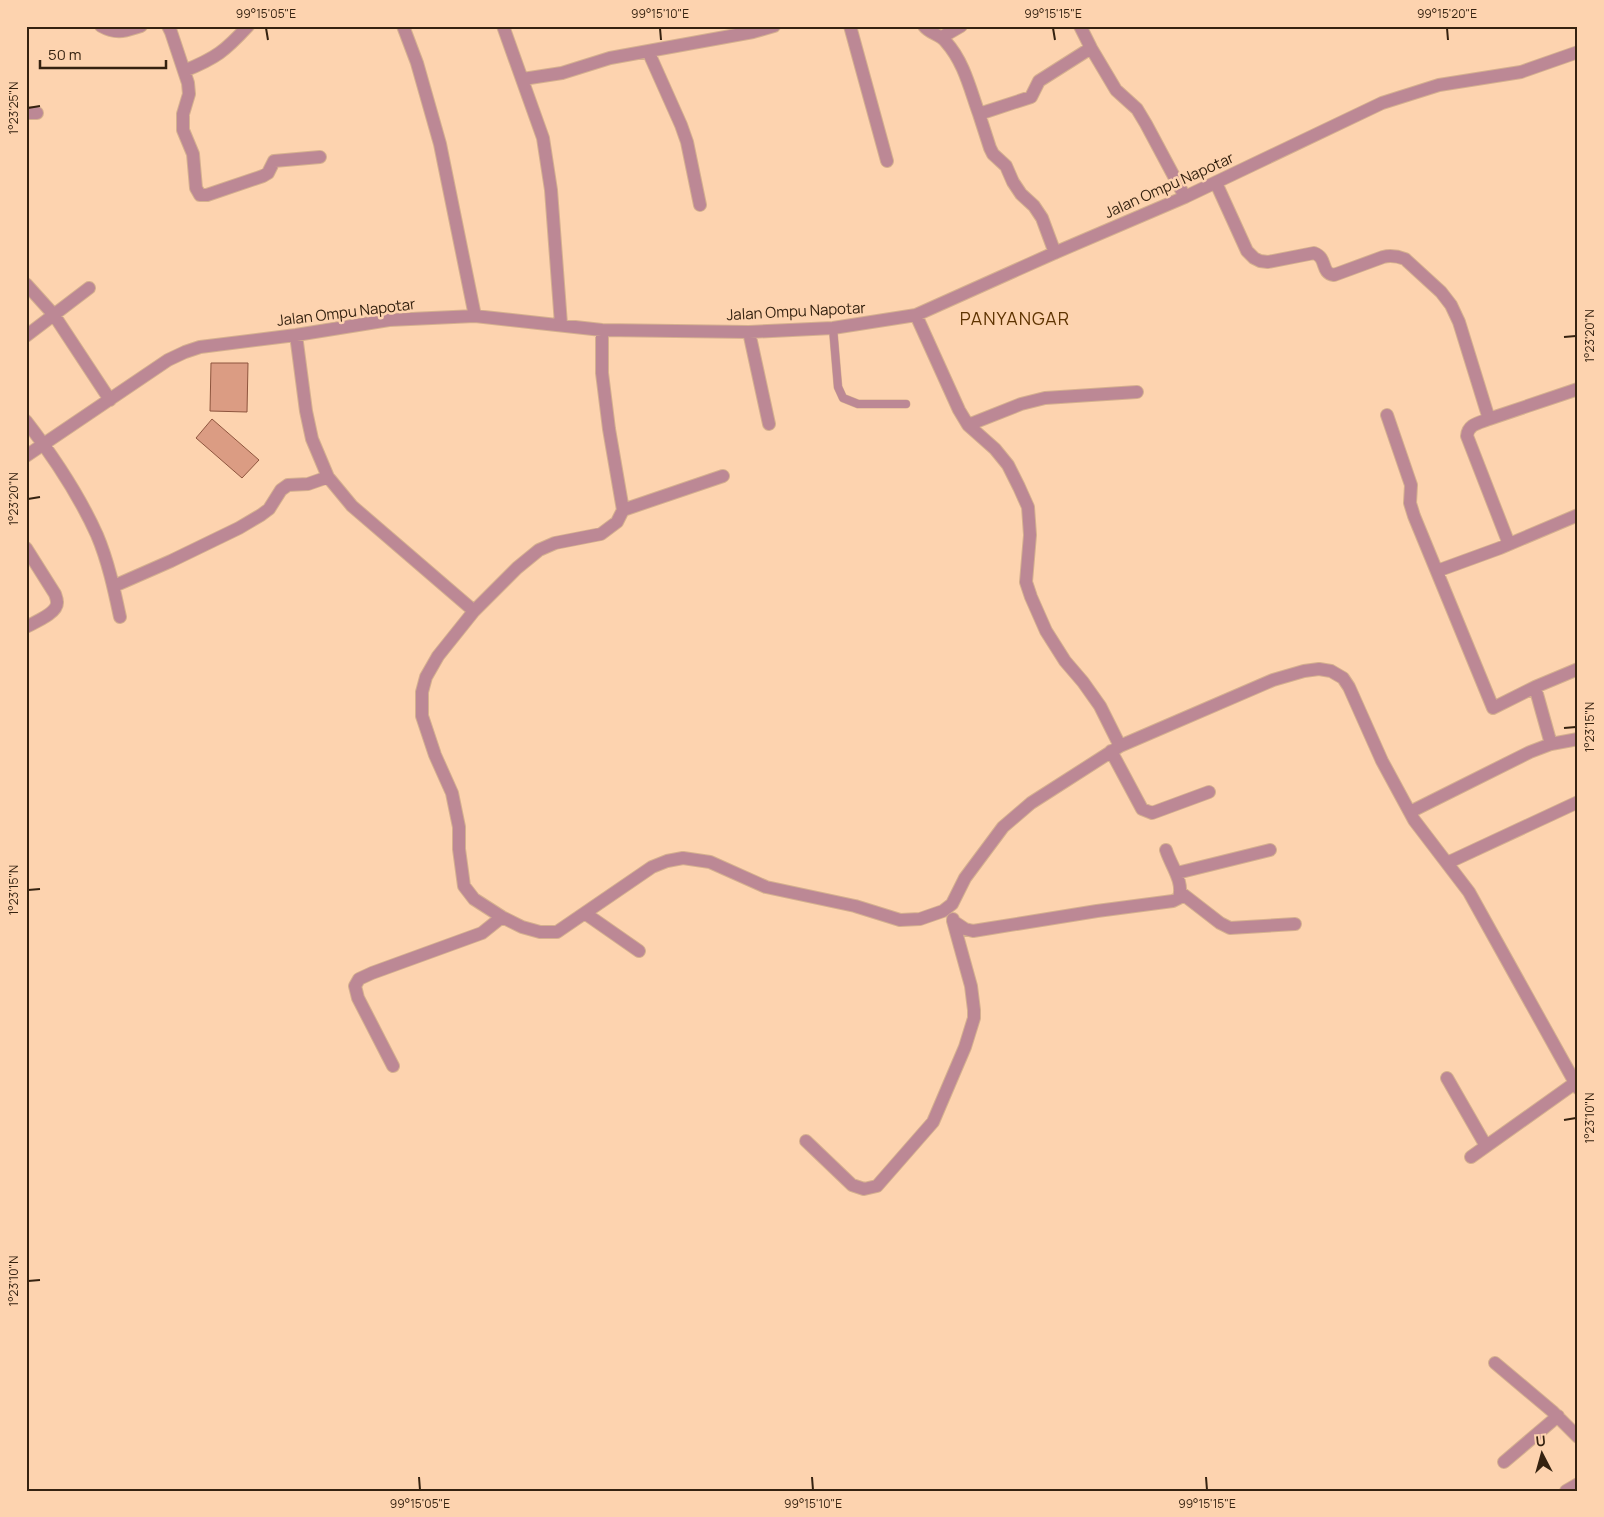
<svg xmlns="http://www.w3.org/2000/svg" width="1604" height="1517" font-family="Manrope,sans-serif">
<rect width="100%" height="100%" fill="#fdd3af"/>
<!-- building -->
<path fill="#db9c83" stroke="#8e553e" d="M211,363H248L247,412L210,411Z
M212,419L259,460L242,478L196,438Z"/>
<g fill="none" stroke-linecap="round" stroke-linejoin="round">
<defs>
<path id="service" d="M833,328L838,387L843,398L858,404H906"/>
<path id="minor" d="M101,26C117,35 125,31 141,26
M168,26L171,32L188,83L189,94L183,114V130L193,154L196,188L200,195H207L263,176L268,173L274,161L320,157
M403,26L417,63L440,144L475,316
M503,26L543,138L551,190L561,324
M850,26L887,161
M924,26C930,34 940,34 946,42C964,62 970,89 979,114L1031,97L1039,81L1091,48
M1080,26L1091,48L1116,90L1137,109L1146,124L1185,197
M942,37L961,26
M648,51L681,125L687,142L700,205
M184,71C216,58 225,51 248,26
M523,79L562,73L610,58L753,32L774,26
M26,113H37
M979,114L990,148L993,154L1006,166L1013,182L1021,194L1034,206L1042,218L1055,253
M1216,183L1247,251L1254,258L1260,261L1268,262L1314,253C1328,258 1320,273 1334,275L1383,257C1391,255 1397,256 1405,259L1441,292L1451,305L1459,322L1489,419C1479,423 1468,424 1467,436L1509,544
M26,284L54,315L110,400
M916,315L959,410L968,425L995,449L1008,465L1019,487L1028,507L1030,535L1026,582L1031,597L1046,631L1065,661L1083,682L1100,706L1120,746
M602,330V373L609,429L623,510L617,522L601,534L555,543L539,550L517,568L474,611L438,656L426,677L422,692V716L435,755L452,793L459,827V849L464,886L474,899L502,917L522,927L540,932H557L652,867L667,861L683,858L710,862L766,887L855,906L900,920L920,919L943,911L952,904L965,878L1003,827L1031,803L1120,746L1273,680L1304,671L1319,669L1331,671L1343,678L1349,687L1382,761L1414,820L1469,892L1578,1088
M749,332L769,424
M296,335L306,411L312,439L328,477L352,506L474,611
M26,336L89,288
M1387,415L1411,485L1410,503L1414,516L1493,708L1535,687L1578,669
M1489,419L1578,389
M26,421C53,456 79,495 97,535C108,561 114,589 120,617
M968,425L1021,404L1045,398L1137,392
M26,456L168,360L185,352L200,347L296,335L389,320L475,316L602,330L749,332L833,328L916,315L1052,254L1185,197L1382,103L1439,85L1521,72L1578,52
M623,510L723,476
M26,548L55,594C56,597 57,599 57,602C58,613 35,622 26,627
M1437,571L1500,548L1578,515
M114,586L171,561L239,528L261,515L269,509L281,490L288,485L308,484L328,477
M1535,687L1551,744
M1111,751L1142,809L1152,813L1209,792
M1410,812L1530,752L1551,744L1578,739
M1447,863L1578,802
M1177,873L1270,850
M1180,892L1220,923L1230,928L1295,924
M586,914L639,951
M953,919V921L965,929L973,931L1097,911L1173,901L1179,898C1184,881 1171,866 1166,850
M393,1066L358,998L355,986L359,979L372,973L482,933L502,917
M1447,1078L1486,1146
M806,1141L852,1185L864,1189L877,1186L933,1122L965,1047L974,1018V1010L971,986L953,921
M1471,1157L1575,1083
M1495,1363L1552,1411L1578,1437
M1504,1462L1558,1416
M1566,1491L1578,1484"/>
</defs>
<!-- service casing -->
<use href="#service" stroke="#d5b08f" stroke-width="9"/>
<!-- minor casing -->
<use href="#minor" stroke="#d5b08f" stroke-width="14"/>
<!-- service -->
<use href="#service" stroke="#bc8895" stroke-width="8"/>
<!-- minor -->
<use href="#minor" stroke="#bc8895" stroke-width="12"/>
</g>
<!-- ticks -->
<path fill="none" stroke="#352210" stroke-width="2" d="M266,28L268,40M660,28L661,40M1053,28L1055,40M1447,28L1448,40M28,108L40,106M1564,337L1576,336M28,499L40,497M1564,728L1576,727M28,890L40,889M1564,1120L1576,1118M28,1281L40,1280M419,1477L420,1490M812,1477L813,1490M1206,1477L1207,1490"/>
<g text-anchor="middle" dominant-baseline="central" stroke-width="5" stroke-linejoin="round" paint-order="stroke">
<!-- street labels -->
<g font-size="15" fill="#352210" stroke="#fdd3af">
<text transform="translate(1169 185) rotate(-24)">Jalan Ompu Napotar</text>
<text transform="translate(796 311) rotate(-3)">Jalan Ompu Napotar</text>
<text transform="translate(346 312) rotate(-7)">Jalan Ompu Napotar</text>
</g>
<!-- quarter labels -->
<g font-size="18" letter-spacing="1" fill="#5f3402" stroke="#fdd3af">
<text x="1015" y="318">PANYANGAR</text>
</g>
</g>
<!-- border -->
<rect width="1604" height="1517" fill="none" stroke="#fdd3af" stroke-width="55"/>
<!-- north arrow -->
<g transform="translate(1542 1454) rotate(354)" stroke="#fdd3af" stroke-width="4" paint-order="stroke">
<path d="M0-4L9 19L0 12L-9 19Z" fill="#352210"/>
<text y="-8" font-size="14" font-weight="bold" text-anchor="middle" fill="#352210">U</text>
</g>
<!-- scale -->
<path d="M40 60v8h126v-8" fill="none" stroke="#352210" stroke-width="2.5"/>
<text x="48" y="60" font-size="15" fill="#352210" stroke="#fdd3af" stroke-width="4" paint-order="stroke">50 m</text>
<rect x="28" y="28" width="1548" height="1462" fill="none" stroke="#352210" stroke-width="2"/>
<g font-size="12" text-anchor="middle" fill="#352210">
<text x="266" y="18">99°15'05"E</text>
<text x="660" y="18">99°15'10"E</text>
<text x="1053" y="18">99°15'15"E</text>
<text x="1447" y="18">99°15'20"E</text>
<text transform="translate(14 108) rotate(-90)" y="4">1°23'25"N</text>
<text transform="translate(1590 336) rotate(-90)" y="4">1°23'20"N</text>
<text transform="translate(14 499) rotate(-90)" y="4">1°23'20"N</text>
<text transform="translate(1590 727) rotate(-90)" y="4">1°23'15"N</text>
<text transform="translate(14 890) rotate(-90)" y="4">1°23'15"N</text>
<text transform="translate(1590 1118) rotate(-90)" y="4">1°23'10"N</text>
<text transform="translate(14 1281) rotate(-90)" y="4">1°23'10"N</text>
<text x="420" y="1508">99°15'05"E</text>
<text x="813" y="1508">99°15'10"E</text>
<text x="1207" y="1508">99°15'15"E</text>
</g>
</svg>
